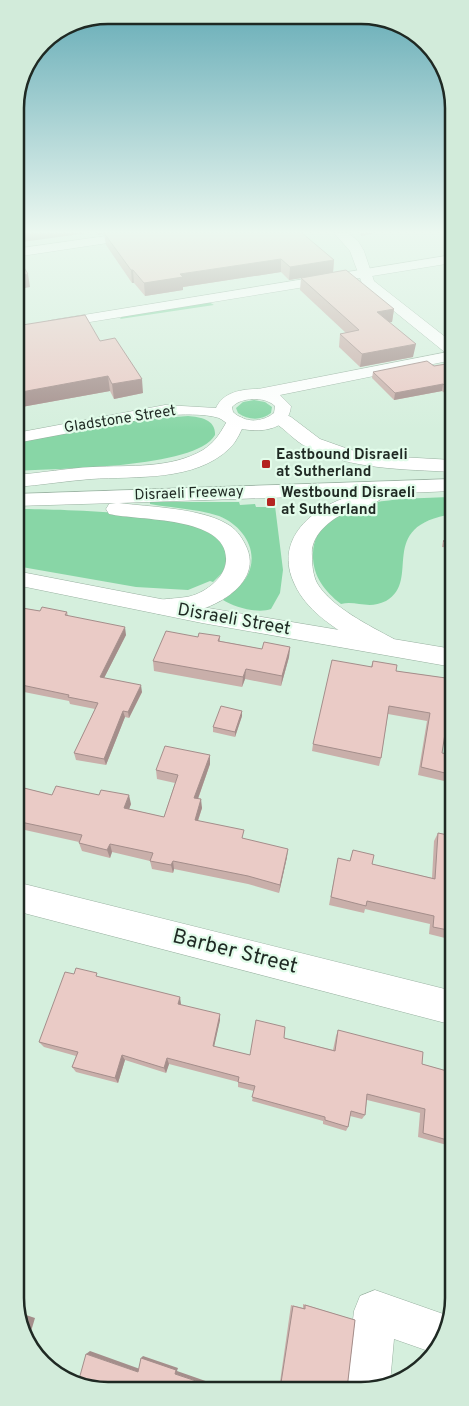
<svg xmlns="http://www.w3.org/2000/svg" width="469" height="1406" font-family="Overpass,sans-serif">
<rect width="100%" height="100%" fill="#d5efdd"/>
<!-- green -->
<path fill="#88d6a6" d="M209,302L214,305L120,319L122,316Z
M254,400L265,402L272,407L271,413C261,421 248,420 238,413L236,408L243,402Z
M188,416C201,417 216,420 215,435C196,469 55,468 16,471V443L134,420Z
M453,497V514C374,526 423,580 386,601C368,610 356,600 341,604C324,591 312,575 313,553C316,494 413,499 453,497Z
M150,502H239L240,505L255,504L256,507H266V504L275,506L283,570L280,593L271,609C258,614 234,607 223,600C232,593 240,587 246,578C261,553 244,526 219,516C198,509 172,508 150,504Z
M16,509C54,509 196,512 220,537C224,541 226,550 228,555L223,572L213,582L210,581L188,590L136,587L16,566Z"/>
<g fill="none" stroke-linecap="round" stroke-linejoin="round">
<defs>
<path id="minor" d="M127,233H159L154,236L15,257V249Z
M452,255V263L53,328L48,327L46,324L48,321L53,320Z
M453,351V360L280,395L291,406C289,433 252,434 232,426C227,424 223,420 219,418C203,413 182,415 165,415L16,443V433L165,405L216,408C223,392 242,389 258,389ZM252,399C261,399 268,400 275,406L274,413C261,423 245,423 233,412L232,407C238,401 244,400 252,399Z
M16,571L202,607L453,649V667L202,623L16,585Z
M16,882L453,991V1025L16,911Z
M375,1290L449,1316L434,1353L394,1339L390,1383L379,1389H345L354,1311L360,1296Z"/>
<path id="tertiary" d="M334,233H348L358,241L364,251L374,281L453,343V356L447,354L363,286L350,251Z"/>
<path id="secondary" d="M280,412L291,417L320,439L351,450L382,456L453,460V472C403,469 352,470 307,447C294,441 286,429 273,422L271,418L273,414Z
M236,416L243,418L245,422C241,431 237,441 230,448C195,482 136,476 91,479C66,481 41,485 16,487V475C42,473 67,468 93,467C129,465 171,469 203,450C217,441 221,431 229,418Z
M453,479V491L380,494L383,497C377,505 351,509 341,515C326,523 310,538 312,556C312,565 313,575 317,583C331,607 370,626 394,639L398,646L394,653C378,657 366,647 353,639C331,626 306,609 295,585C272,539 314,505 355,495L119,503C149,507 201,508 227,524C235,528 241,536 245,544C270,590 191,623 155,613L152,607L155,601C166,598 175,599 186,597C202,595 225,579 226,561C229,516 140,521 109,514L106,509L109,504L116,503L16,506V494Z"/>
</defs>
<!-- minor casing -->
<use href="#minor" stroke="#99b1a1" stroke-width="1"/>
<!-- tertiary casing -->
<use href="#tertiary" stroke="#99b1a1" stroke-width="1"/>
<!-- secondary casing -->
<use href="#secondary" stroke="#99b1a1" stroke-width="1"/>
<!-- minor -->
<use href="#minor" fill="#fff" fill-rule="evenodd"/>
<!-- tertiary -->
<use href="#tertiary" fill="#fff" fill-rule="evenodd"/>
<!-- secondary -->
<use href="#secondary" fill="#fff" fill-rule="evenodd"/>
</g>
<!-- wall -->
<path fill="#c9afaa" d="M93,233H302L334,260L333,272L394,309L392,322H389L413,357L360,367L339,347L340,334L346,333L300,290L301,278L289,280L281,272L183,287V290L145,296L134,283H132L106,245L104,234L98,235Z
M16,326L100,341L143,393L114,399L110,391L16,408Z
M453,363V400L442,391L394,400L372,378L373,372L434,366Z
M453,539V548L442,547L443,541Z
M16,607L40,611L67,612L68,616L126,635L104,678L142,692L129,718L125,717L106,765L76,760L74,753L95,709L70,704L69,701L19,691L17,684L20,677H16Z
M220,636V641L262,649L290,647L289,657L281,686L245,679L242,687L154,671L153,661L198,637Z
M373,661L396,671L453,679V724L446,723L442,753L453,755V783L418,775L427,721L388,714L381,758L379,766L312,751L313,744L371,667Z
M242,716L235,737L213,732V727Z
M210,755V764L198,799L202,808L198,821L244,839L287,857L279,893L248,884L174,869L173,873L152,869L150,861L112,852L110,858L82,851L79,843V842L16,828V786L52,795L131,804L129,809L164,817L175,783L157,779L156,770Z
M438,833L453,836V940L429,934L430,924L365,909L364,913L329,905L338,858L350,861L353,850L372,864L432,878L434,841Z
M74,974L99,977L181,1004L180,1005L220,1020L214,1047L250,1055L284,1038L333,1050L336,1036L338,1030L422,1064L454,1073V1147L418,1137L420,1113L367,1100L365,1115L362,1119L350,1116L348,1127L346,1131L323,1124V1121L252,1101L254,1091L238,1087V1082L169,1064L166,1073L125,1060L118,1083L76,1072L72,1067L76,1056L44,1047L39,1042Z
M303,1304L355,1320L347,1389H279L291,1305L303,1308Z"/>
<!-- shaded-wall -->
<path fill="#a48e8b" d="M15,233H88L15,243Z
M98,233H104V234L98,235Z
M361,233H376L361,236Z
M21,255L24,268L17,256Z
M281,259V272L183,287V290L145,296L144,283L180,274Z
M334,260L333,273L289,280L290,267Z
M131,270H133L134,283H132Z
M28,274L30,287L15,290V276Z
M394,309L392,322L375,325L377,312Z
M416,344L413,357L360,367L362,354Z
M108,376L110,391L16,408V393Z
M142,379L143,393L114,399L112,384Z
M443,384L442,391L394,400L395,393Z
M125,627L126,635L101,684L100,677Z
M290,647L289,657L281,686L282,676Z
M246,669L245,679L242,687L243,677Z
M141,685L142,692L129,718L128,712Z
M123,711L125,717L106,765L104,759Z
M242,711V716L235,737V732Z
M210,755V764L195,807L194,798Z
M129,795L131,804L126,817L124,808Z
M201,799L202,808L195,829V820Z
M110,844L112,852L110,858L107,850Z
M288,849L287,857L279,893L280,885Z
M173,861L174,869L173,873L171,865Z
M180,997L181,1004L179,1010L178,1004Z
M220,1014V1020L213,1051V1046Z
M122,1055L125,1060L118,1083L115,1078Z
M167,1058L169,1064L166,1073L164,1068Z
M17,1312L35,1318L29,1338L17,1315Z
M90,1351L140,1369L138,1372L86,1354Z
M143,1356L178,1368L177,1371L217,1385V1388L175,1374L141,1358Z"/>
<!-- building -->
<path fill="#eacbc6" stroke="#a48e8b" d="M104,233H302L334,260L290,267L281,259L180,274L183,277L144,283L133,270H131Z
M15,246L21,255L17,256L28,274L15,276Z
M346,270L394,309L377,312L416,344L362,354L340,334L359,330L301,278Z
M85,315L100,341L115,338L142,379L112,384L108,376L16,393V326Z
M427,361L434,366L452,363H453V392L443,384L395,393L373,372Z
M453,539V543L443,541Z
M16,607L40,611L42,607L67,612L65,615L125,627L100,677L141,685L128,712L123,711L104,759L74,753L98,703L68,697L69,695L17,684L23,671L16,670Z
M166,631L198,637L199,633L220,636L218,641L262,649L264,642L290,647L282,676L246,669L243,677L153,661Z
M332,660L372,667L373,661L397,665L396,671L453,679V715L448,714L442,753L453,755V775L421,767L430,713L389,706L381,758L313,744Z
M221,706L242,711L235,732L213,727Z
M165,746L210,755L194,798L201,799L195,820L244,830L242,838L288,849L280,885L248,876L173,861L171,865L150,861L153,853L110,844L107,850L79,843L82,835L16,821V786L52,795L56,786L99,795L101,790L129,795L124,808L164,817L178,775L156,770Z
M438,833L453,836V931L433,927L434,916L367,901L366,906L331,897L338,858L350,861L353,850L374,855L372,864L435,879Z
M76,968L97,973L96,976L180,997L178,1004L220,1014L213,1046L250,1055L256,1020L285,1027L284,1038L335,1051L338,1030L423,1052L422,1064L454,1073V1142L423,1133L425,1109L367,1094L365,1115L351,1111L348,1127L325,1120V1117L252,1097L255,1086L238,1082L239,1077L167,1058L164,1068L122,1055L115,1078L72,1067L78,1052L39,1042L65,972L74,974Z
M305,1305L355,1320L347,1389H280L293,1306L305,1309Z
M17,1315L29,1320L25,1332L17,1316Z
M86,1354L138,1372L141,1358L176,1370L175,1374L217,1388L216,1389H90L78,1383Z"/>
<!-- sky -->
<linearGradient id="sky" x2="0" y2="1"><stop stop-color="#64abb6"/><stop offset="0.54" stop-color="#ecf8f0"/><stop offset="1" stop-color="#ecf8f0" stop-opacity="0"/></linearGradient>
<rect width="469" height="430" fill="url(#sky)"/>
<!-- markers -->
<g fill="#b42520" stroke="#e2fcea" stroke-width="2">
<rect x="261" y="459" width="10" height="10" rx="2.5"/>
<rect x="266" y="497" width="10" height="10" rx="2.5"/>
</g>
<g text-anchor="middle" dominant-baseline="central" stroke-width="4.5" stroke-linejoin="round" paint-order="stroke">
<!-- far-street labels -->
<g font-size="15" fill="#1f2923" stroke="#e2fcea">
<text transform="translate(120 420) rotate(-9)">Gladstone Street</text>
<text transform="translate(189 494) rotate(-2)">Disraeli Freeway</text>
</g>
<!-- far-poi labels -->
<g font-size="15" font-weight="bold" fill="#1f2923" stroke="#e2fcea" text-anchor="start">
<text x="276" y="455">Eastbound Disraeli<tspan x="276" dy="17">at Sutherland</tspan></text>
<text x="281" y="493">Westbound Disraeli<tspan x="281" dy="17">at Sutherland</tspan></text>
</g>
<!-- street labels -->
<g font-size="18" fill="#1f2923" stroke="#e2fcea">
<text transform="translate(234 620) rotate(10)">Disraeli Street</text>
</g>
<!-- near-street labels -->
<g font-size="21" fill="#1f2923" stroke="#e2fcea">
<text transform="translate(235 952) rotate(14)">Barber Street</text>
</g>
</g>
<!-- crop -->
<path d="M0 0H469V1406H0ZM108 24H361A84 84 0 0 1 445 108V1298A84 84 0 0 1 361 1382H108A84 84 0 0 1 24 1298V108A84 84 0 0 1 108 24Z" fill="#d2ebda" fill-rule="evenodd"/>
<path fill="none" stroke="#1f2923" stroke-width="2.5" d="M108 24H361A84 84 0 0 1 445 108V1298A84 84 0 0 1 361 1382H108A84 84 0 0 1 24 1298V108A84 84 0 0 1 108 24Z"/>
</svg>
